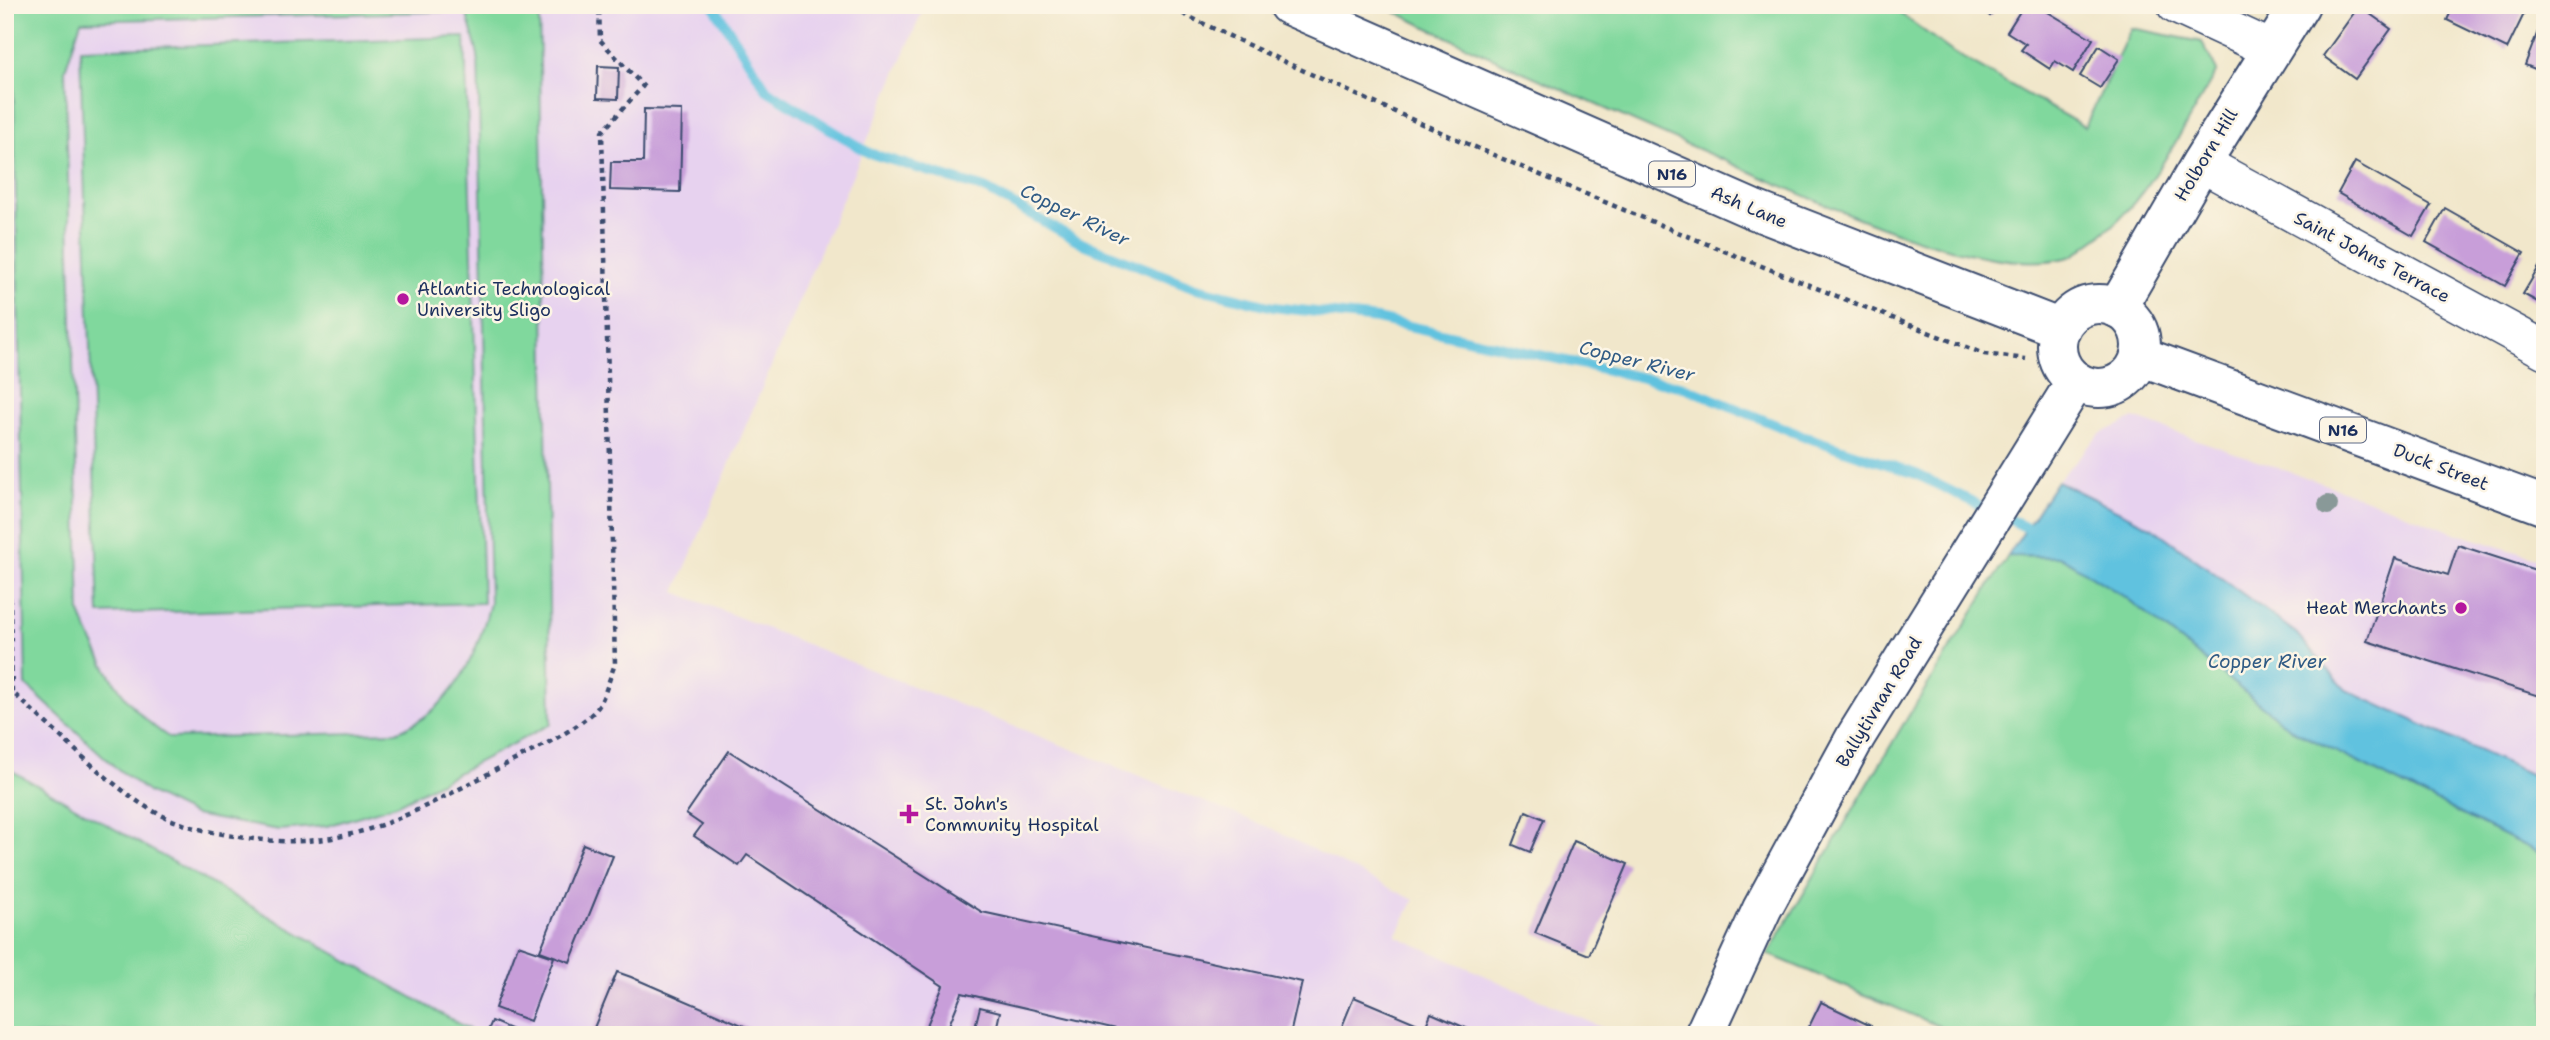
<svg xmlns="http://www.w3.org/2000/svg" width="2550" height="1040" font-family="'Shantell Sans',sans-serif">
<rect width="100%" height="100%" fill="#fcf5e5"/>
<filter id="ink" filterUnits="userSpaceOnUse"><feTurbulence type="fractalNoise" baseFrequency=".0143" numOctaves="2"/><feDisplacementMap in="SourceGraphic" scale="14" xChannelSelector="R" yChannelSelector="G"/><feConvolveMatrix kernelMatrix="1 2 1 2 8 2 1 2 1" color-interpolation-filters="sRGB"/></filter>
<filter id="wash" filterUnits="userSpaceOnUse"><feTurbulence type="fractalNoise" baseFrequency=".00686" numOctaves="4" result="noise"/><feDisplacementMap in="SourceGraphic" scale="28" xChannelSelector="R" yChannelSelector="G"/><feGaussianBlur stdDeviation="1.57" result="paint"/><feColorMatrix in="noise" values="0 0 0 0 0 0 0 0 0 0 0 0 0 0 0 0 0 1.4 0 .05"/><feComposite in="paint" operator="in"/></filter>
<g filter="url(#wash)">
<rect width="100%" height="100%" fill="#f1e7cb"/>
<!-- built -->
<path fill="#e7d2ef" d="M5,5H925L675,592L1268,827L1414,900L1396,936L1619,1035H5Z
M2134,418L2359,496L2455,533L2545,561V781L2346,690L2296,633L2057,481L2100,434Z"/>
<!-- green -->
<path fill="#80d89d" stroke="#4e847e" stroke-width="2" fill-rule="evenodd" d="M12,5H539L551,724L396,805L327,826L279,830L194,815L149,793L114,766L26,685ZM466,11L478,55L490,603C477,657 452,711 396,732L170,738C124,709 100,662 80,613L65,70L81,21Z
M1381,5H1889L1951,51L2085,127L2131,28L2202,42L2217,71C2180,132 2148,204 2089,244C2082,249 2074,257 2066,258C1973,280 1802,193 1714,156C1602,108 1491,59 1381,5Z
M465,37L483,603L99,614L80,49Z
M2008,556L2061,557L2128,599L2291,729L2545,856V1035H1960L1768,954L1904,723Z
M5,767L470,1030L467,1035H5Z"/>
<!-- water -->
<path fill="#61c2df" stroke="#3e789e" stroke-width="2" d="M2057,481L2153,528L2296,633L2346,690L2545,781V856L2291,729L2128,599L2061,557L2008,556Z"/>
<g fill="none" stroke-linecap="round" stroke-linejoin="round">
<!-- stream -->
<path stroke="#61c2df" stroke-width="10" d="M713,5L767,90L869,153L985,189L1084,244L1193,287L1273,307L1377,319L1684,387L1803,436L1916,474L1987,509
M2002,516L2038,533"/>
</g>
<g id="blocks">
<!-- building -->
<path fill="#c89ed9" d="M1977,5H2000L1990,16Z
M2024,5H2036L2093,39L2073,72L2055,61L2050,69L2021,50L2026,44L2007,32Z
M2454,5H2507L2524,14L2507,49L2447,20Z
M2359,6L2391,29L2355,79L2323,56Z
M2540,26L2545,28V73L2525,65Z
M2099,46L2119,59L2100,88L2080,76Z
M598,66L619,67L618,99L597,98Z
M644,109L682,110L680,192L610,190L611,162H643Z
M2355,162L2431,205L2413,236L2338,193Z
M2445,208L2524,253L2505,286L2426,242Z
M2545,257V306L2523,294Z
M2458,545L2545,573V698L2367,641L2395,558L2448,575Z
M729,751L982,912L1302,982L1290,1035H1142L962,993L945,1035H923L943,986L747,855L739,866L694,836L702,825L686,814Z
M1526,811L1544,819L1530,852L1513,845Z
M1574,841L1628,864L1589,955L1535,933Z
M583,844L613,856L570,962L540,951Z
M518,945L554,957L530,1021L495,1008Z
M617,972L631,977L765,1035H591Z
M1354,997L1418,1024L1413,1035H1353L1341,1029Z
M1821,1002L1871,1026L1867,1035H1805Z
M980,1007L1000,1012L995,1035H973Z
M1431,1013L1482,1035H1422Z
M492,1021L524,1035H486Z"/>
</g>
</g>
<g filter="url(#ink)">
<use href="#blocks" fill-opacity="0" stroke="#3b4b6e" stroke-width="2"/>
<g fill="none" stroke-linecap="round" stroke-linejoin="round">
<defs>
<path id="street" d="M2176,5L2271,49
M2201,163L2545,350"/>
<path id="secondary" d="M2117,308L2201,163L2300,5
M1704,1035L1762,909L1856,736L2076,381"/>
<path id="highway" d="M1288,5L1752,209L2061,329
M2057 346a42 42 0 1 1 84 0a42 42 0 1 1-84 0Z
M2140,356L2545,506"/>
</defs>
<!-- street casing -->
<use href="#street" stroke="#3b4b6e" stroke-width="40"/>
<!-- secondary casing -->
<use href="#secondary" stroke="#3b4b6e" stroke-width="42"/>
<!-- highway casing -->
<use href="#highway" stroke="#3b4b6e" stroke-width="42"/>
<!-- path -->
<path stroke="#3b4b6e" stroke-width="4.5" stroke-dasharray="5 5" stroke-linecap="butt" d="M1165,5C1431,135 1708,246 1984,354L2026,359
M5,377L12,692C54,729 94,771 140,803C165,820 194,829 223,834C332,856 390,826 484,776C509,762 588,727 600,704C606,692 610,677 615,664L602,132L643,86L600,40L599,5"/>
<!-- street -->
<use href="#street" stroke="#fff" stroke-width="37"/>
<!-- secondary -->
<use href="#secondary" stroke="#fff" stroke-width="38"/>
<!-- highway -->
<use href="#highway" stroke="#fff" stroke-width="38"/>
</g>
<!-- trees -->
<circle fill="#899998" cx="2328" cy="505" r="10"/>
</g>
<!-- markers -->
<g fill="#b5179e" stroke="#fcf5e5" stroke-width="2.5">
<circle cx="403" cy="299" r="7"/>
<circle cx="2461" cy="608" r="7"/>
<path d="M905.5 803.5h7v7h7v7h-7v7h-7v-7h-7v-7h7z"/>
</g>
<g text-anchor="middle" dominant-baseline="central" stroke-width="5" stroke-linejoin="round" paint-order="stroke">
<!-- shield labels -->
<g fill="#fcf5e5" stroke="#5e6a86" stroke-width="2">
<rect x="1649" y="161.5" width="46" height="25" rx="5"/>
<rect x="2320" y="417.5" width="46" height="25" rx="5"/>
</g>
<g font-size="16" font-weight="bold" fill="#1b2f5e">
<text x="1672" y="174">N16</text>
<text x="2343" y="430">N16</text>
</g>
<!-- street labels -->
<g font-size="18" fill="#1b2f5e" stroke="#fcf5e5">
<text transform="translate(2206 155) rotate(-59)">Holborn Hill</text>
<text transform="translate(1749 207) rotate(23)">Ash Lane</text>
<text transform="translate(2372 257) rotate(28)">Saint Johns Terrace</text>
<text transform="translate(2441 467) rotate(21)">Duck Street</text>
<text transform="translate(1879 702) rotate(-59)">Ballytivnan Road</text>
</g>
<!-- poi labels -->
<g font-size="18" fill="#1b2f5e" stroke="#fcf5e5" text-anchor="start">
<text x="417" y="289">Atlantic Technological<tspan x="417" dy="21">University Sligo</tspan></text>
<text x="2447" y="608" text-anchor="end">Heat Merchants</text>
<text x="925" y="804">St. John's<tspan x="925" dy="21">Community Hospital</tspan></text>
</g>
<!-- water labels -->
<g font-size="19" font-style="italic" fill="#305b85" stroke="#fcf5e5">
<text transform="translate(1075 215) rotate(26)">Copper River</text>
<text transform="translate(1637 361) rotate(14)">Copper River</text>
<text x="2267" y="661">Copper River</text>
</g>
</g>
<!-- margin -->
<rect width="2550" height="1040" fill="none" stroke="#fcf5e5" stroke-width="28"/>
</svg>
